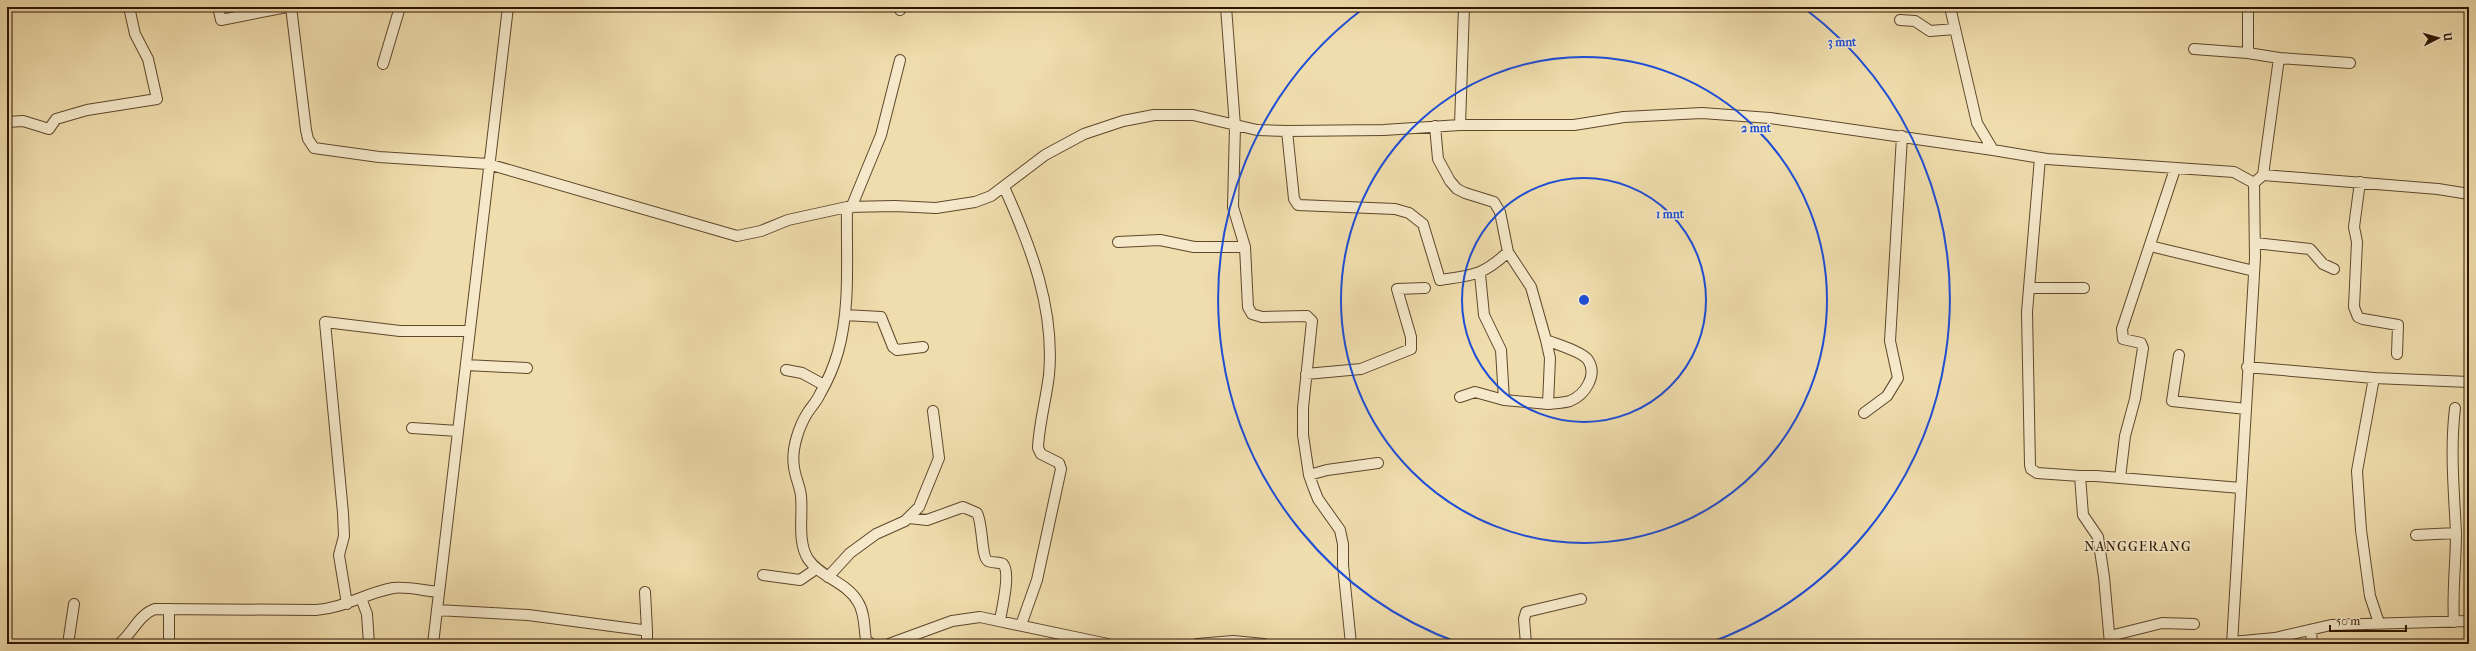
<svg xmlns="http://www.w3.org/2000/svg" width="2476" height="651" font-family="'IM FELL French Canon',serif">
<rect width="100%" height="100%" fill="#f0ddad"/>
<filter id="stains"><feTurbulence type="fractalNoise" baseFrequency=".005" numOctaves="4"/><feColorMatrix values="0 0 0 0 .2 0 0 0 0 .09 0 0 0 0 .02 0 0 0 .5 -.17"/></filter>
<radialGradient id="worn" r=".72"><stop offset=".6" stop-color="#630" stop-opacity="0"/><stop offset="1" stop-color="#630" stop-opacity=".3"/></radialGradient>
<g fill="none" stroke-linecap="round" stroke-linejoin="round">
<defs>
<path id="minor" d="M218,7L221,20L287,7
M291,7L306,130L308,139L314,148L379,157L488,164L737,236L761,231L788,220L847,207L895,206L936,208L975,202L991,196L1045,155L1084,134L1123,121L1154,115H1193L1257,130L1287,131L1384,130L1460,125H1574L1624,117L1702,113L1770,118L1993,150
M1226,7L1235,126L1233,207L1245,247L1248,307L1252,314L1262,317L1307,316L1312,321L1303,408V435L1309,475L1314,489L1318,499L1340,530L1343,544V565L1351,644
M1950,7L1977,123L1993,150L2047,159L2234,172L2254,183L2255,258L2232,644
M2248,7V53L2279,58L2263,175L2254,183
M900,10L901,7
M1900,20L1915,21L1930,31L1955,29
M2194,49L2248,53
M2279,58L2350,63
M383,64L400,7
M7,122L23,121L49,129L56,119L87,110L157,99L148,59L135,34L129,7
M1460,125L1464,7
M1435,126L1438,159L1450,181L1457,189L1465,193L1494,202L1500,212L1508,252L1531,287L1546,340C1556,344 1583,352 1588,360C1598,375 1585,395 1570,401C1564,403 1555,403 1548,404
M1287,131L1294,199L1298,205L1395,209L1409,213L1423,224L1440,280C1473,275 1482,276 1508,252
M2040,158L2027,312L2030,465L2031,469L2037,473L2080,476L2083,515L2098,537L2104,577L2110,644
M2263,175L2438,189L2469,194
M2360,182L2354,227L2357,242L2354,307L2358,317L2363,319L2398,325L2397,354
M1004,187C1031,247 1055,309 1049,375C1046,400 1039,424 1038,448L1041,454L1059,463L1061,469L1037,580L1021,625
M847,207C846,255 851,306 838,352C834,366 827,382 820,394C817,401 812,406 808,412C799,426 791,449 794,467C795,477 800,486 801,496C803,516 797,541 808,559C821,578 847,582 858,602C865,613 864,628 866,640L871,644
M851,208L881,135L900,60
M1118,242L1160,240L1194,247H1245
M2255,243L2310,249L2323,264L2334,269
M2150,246L2254,271
M1480,274L1484,315L1501,350L1504,400
M2029,288H2084
M845,315L881,317L893,347L897,350L923,347
M2179,355L2172,401L2246,409
M466,365L527,368
M2247,367L2374,378L2469,382
M786,370L802,373L824,385
M1306,374L1361,369L1411,349V337L1397,289L1425,288
M2374,378L2357,471L2361,530L2370,596L2379,623
M1460,397L1475,392L1504,400L1548,404L1550,358L1546,340
M1864,413L1887,396L1898,378L1890,341L1902,136
M412,428L458,431
M1309,475L1327,470L1378,463
M2080,476H2096L2241,488
M2120,478L2125,436L2135,399L2143,348L2141,343L2123,339L2122,329L2175,169
M909,518L927,520L963,507L977,513C983,523 981,557 988,561C992,563 999,562 1003,564C1011,573 1002,608 1000,620
M2416,535L2456,533
M763,575L800,580L816,569
M828,577L850,553L876,534L905,521L919,507L939,458L933,411
M645,592L647,631
M361,598L367,614L369,644
M347,604L339,555L344,536L343,513L325,322L400,331H470
M437,610L528,615L642,630L647,631V644
M2454,622C2452,592 2456,563 2456,533C2454,491 2450,450 2455,408
M2311,631L2312,644
M2110,636L2162,623L2194,624
M2232,642L2275,638L2331,625L2469,621
M68,644L74,604
M119,644C132,634 139,614 155,609L316,610C344,608 366,593 393,588C407,586 425,591 439,592
M169,644V609
M433,644L508,7
M889,644L952,621L980,617L1108,644
M1197,644L1233,641L1264,644
M1526,644L1524,619L1526,612L1581,599"/>
</defs>
<!-- minor casing -->
<use href="#minor" stroke="#5e472b" stroke-width="12"/>
<!-- minor -->
<use href="#minor" stroke="#f5e9ca" stroke-width="10"/>
</g>
<!-- distance rings -->
<g fill="none" stroke="#1d4ed8" stroke-width="2">
<circle cx="1584" cy="300" r="122"/>
<circle cx="1584" cy="300" r="243"/>
<path d="M1459 643A365 365 0 0 1 1364 8M1804 8A365 365 0 0 1 1709 643"/>
</g>
<g text-anchor="middle" dominant-baseline="central" stroke-width="3" stroke-linejoin="round" paint-order="stroke">
<!-- quarter labels -->
<g font-size="14" letter-spacing="1" fill="#2d1500" stroke="#f5e9ca">
<text x="2138" y="546">NANGGERANG</text>
</g>
</g>
<circle cx="1584" cy="300" r="6" fill="#1d4ed8" stroke="#f5e9ca" stroke-width="2"/>
<g font-size="12" text-anchor="middle" font-weight="bold" fill="#1d4ed8" stroke="#f5e9ca" stroke-width="3" stroke-linejoin="round" paint-order="stroke">
<text x="1842" y="46">3 mnt</text>
<text x="1756" y="132">2 mnt</text>
<text x="1670" y="218">1 mnt</text>
</g>
<!-- margin -->
<rect width="2476" height="651" fill="none" stroke="#f0ddad" stroke-width="24"/>
<rect x="8" y="8" width="2460" height="635" fill="none" stroke="#2d1500" stroke-width="2"/>
<rect x="12" y="12" width="2452" height="627" fill="none" stroke="#2d1500"/>
<!-- north arrow -->
<g transform="translate(2438 38) rotate(84)" stroke="#f5e9ca" stroke-width="3" paint-order="stroke">
<path d="M0-3L7 15L0 10L-7 15Z" fill="#2d1500"/>
<text y="-6" font-size="11" font-weight="bold" text-anchor="middle" fill="#2d1500">U</text>
</g>
<!-- scale -->
<path d="M2330 625v6h76v-6" fill="none" stroke="#2d1500" stroke-width="2"/>
<text x="2336" y="625" font-size="12" fill="#2d1500" stroke="#f5e9ca" stroke-width="3" paint-order="stroke">50 m</text>
<rect width="100%" height="100%" filter="url(#stains)"/>
<rect width="100%" height="100%" fill="url(#worn)"/>
</svg>
